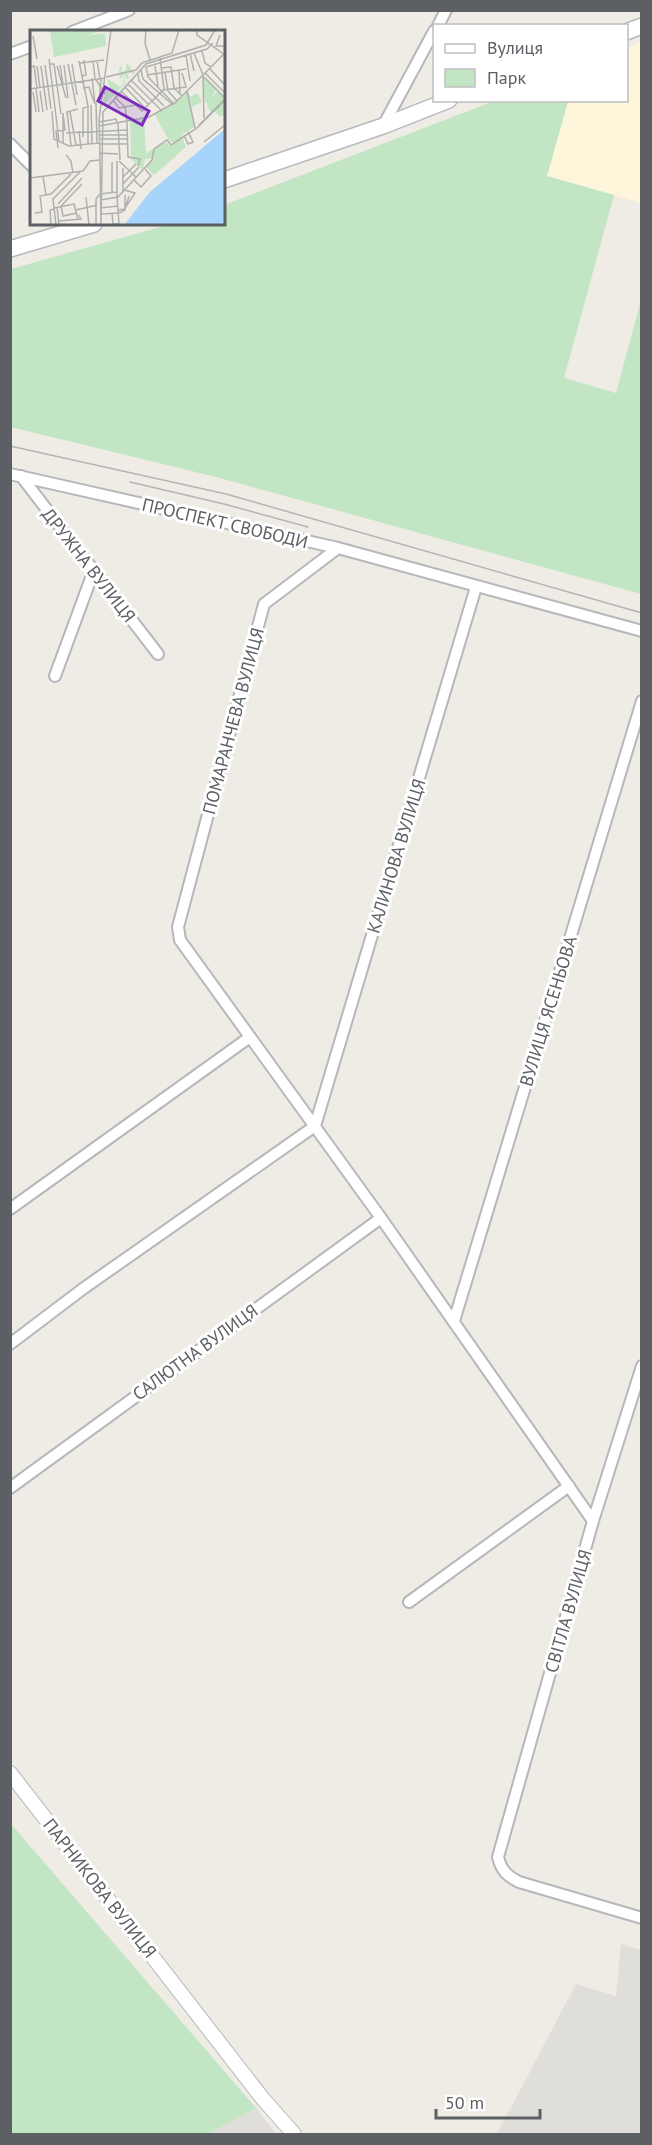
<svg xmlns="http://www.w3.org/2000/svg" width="652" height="2145" font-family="'PT Sans',sans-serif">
<rect width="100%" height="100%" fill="#eeece4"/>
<!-- commercial -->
<path fill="#fdf6db" d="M641,42V203L547,176L568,101L626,100L627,48Z"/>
<!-- industrial -->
<path fill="#e0ded9" d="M621,1944L641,1950V2134H497L576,1984L616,1996Z
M256,2108L276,2134H207Z"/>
<!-- green -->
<path fill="#c2e5c3" d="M494,101H568L547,176L614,195L564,378L616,393L641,300V594L216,477L11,427V269L171,224H224V205Z
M11,1824L256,2108L207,2134H11Z"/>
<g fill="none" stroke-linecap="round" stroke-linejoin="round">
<defs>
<path id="minor" d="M438,26L446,10
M72,32L129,10
M10,54L32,46
M383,126L434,31
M10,144L32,166
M10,474L338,548L642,631
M21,476L158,654
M338,548L264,604L178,927L180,940L381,1218L593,1521
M55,676L94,570
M10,1209L250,1037
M454,1321L642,701
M10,1344L84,1288L315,1126L476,587
M642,1366L593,1521L498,1857C501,1870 507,1876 519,1882L642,1918
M10,1488L381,1218
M409,1602L569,1486"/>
<path id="tertiary" d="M10,1773L263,2099L294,2134"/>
<path id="secondary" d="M626,32L642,26
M224,180L383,126L449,100
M10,249L94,224"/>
</defs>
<!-- minor casing -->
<use href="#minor" stroke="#b5b7bb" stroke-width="14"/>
<!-- tertiary casing -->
<use href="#tertiary" stroke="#b5b7bb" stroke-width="16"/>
<!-- secondary casing -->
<use href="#secondary" stroke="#b6b9be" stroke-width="18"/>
<!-- minor -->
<use href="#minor" stroke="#fff" stroke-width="10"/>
<!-- tertiary -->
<use href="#tertiary" stroke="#fff" stroke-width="14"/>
<!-- secondary -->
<use href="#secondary" stroke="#fff" stroke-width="15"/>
<!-- tram -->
<path stroke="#b3b4b4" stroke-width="1.5" d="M10,446L226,494L642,613
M130,482L224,504L308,527"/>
</g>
<g text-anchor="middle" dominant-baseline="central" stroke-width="6" stroke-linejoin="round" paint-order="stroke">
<!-- street labels -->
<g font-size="18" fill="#5c6064" stroke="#fff">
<text transform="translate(225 523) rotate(13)">ПРОСПЕКТ СВОБОДИ</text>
<text transform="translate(89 565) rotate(52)">ДРУЖНА ВУЛИЦЯ</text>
<text transform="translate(233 721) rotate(-75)">ПОМАРАНЧЕВА ВУЛИЦЯ</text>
<text transform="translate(396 856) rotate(-73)">КАЛИНОВА ВУЛИЦЯ</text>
<text transform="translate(548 1011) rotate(-73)">ВУЛИЦЯ ЯСЕНЬОВА</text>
<text transform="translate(195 1352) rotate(-36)">САЛЮТНА ВУЛИЦЯ</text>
<text transform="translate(568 1611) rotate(-74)">СВІТЛА ВУЛИЦЯ</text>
<text transform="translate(100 1888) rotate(52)">ПАРНИКОВА ВУЛИЦЯ</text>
</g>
</g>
<!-- overview -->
<g transform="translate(30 30)">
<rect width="195" height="195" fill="#eeece4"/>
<path d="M20,0H75L55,6L75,3L76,16L24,27ZM97,33L105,44L96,42L99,47L97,50L94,43L95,54L73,76L75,60L82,63L77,49L91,57L94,53L91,50L94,51L93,45L90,49L89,37L92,36L91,42L95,41ZM173,47L186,59L181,68L187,61L195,68V84L190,87L185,81L181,84L174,67ZM158,62L160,67L167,63L172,72L162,77L160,68L164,97L151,105L156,117L124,145L116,137L123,128L115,129L113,140L101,129L100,92L114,89L116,123L136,112L140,116L145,112H140L125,85Z" fill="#c2e5c3"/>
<path d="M195,99V195H94L120,162Z" fill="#a6d4fc"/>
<path fill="none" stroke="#b0b0ad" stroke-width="1.5" d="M116,0L115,13L120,30M167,0V5L195,25M190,5L186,16H195M3,6L7,29M183,13L177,19L116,37L118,47L144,74L195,23M172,21L175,33L181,37M160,23L164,41M164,23L173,45M156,25L160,51M19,29L29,111M49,31L58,76V114L70,113M63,31L65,48L75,64M67,31L70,49M50,33L74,30M19,34H24L31,84M38,34L46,75M42,34L47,65M15,35L21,79M30,35L33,54M34,35L38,68M7,36L10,58M11,36L17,80M27,36L36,68M125,36L128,56M0,37L4,36L7,58M131,38L141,37L144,58L152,66M180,39L195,55M111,40L113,49L142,74M149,40L150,65M135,42L138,61L147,71M175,43L195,63M108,44L109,51L134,76M117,45L156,39M52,46L56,45L54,30M173,46L174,88M76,47L106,40L112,33L142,23L149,0M174,47L195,68M62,48L65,74M101,50L132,81M98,54L119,75M95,57L115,78M6,58L9,82M53,58L59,57L64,72M0,59L75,48M133,60L156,57L152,43M10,61L13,82M91,61L112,81L134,59L130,28M157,61L165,98M3,62L6,82M85,67L95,77L97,91M83,70L89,78L106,75M66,73L67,113M69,73L71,49M61,75L62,114M78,76L104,47M22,81L24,109L39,116L58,114M40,82L46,115M33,83V113M97,91L98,127L110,129L108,136M69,92L86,89L87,93M88,93L90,130M169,95L195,69M69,96L119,87L144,73M49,101L51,119M36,103L97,100M69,105H98M154,105L158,114L163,112L158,102M53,107V78L57,77M70,109H97M174,112L195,95M70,114H98M41,115L37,82L48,79M28,118L26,101L35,100L33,83M70,123L88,124M36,125L41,131L43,143M70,130L71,195M87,131V167M89,131L106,147M82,132V163M93,138V161M13,146L16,165M93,147L106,134M0,148L53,141L60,131L70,130L69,90L81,0M104,150L111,157L121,146L115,139M93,154L109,137M94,160L105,163L95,178M56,167L59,195M70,170L88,167L122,130L124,119L137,110L141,115L167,98L195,70M28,174L52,148M31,176L52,154M31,176L33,186L47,183M27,177L29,195M24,178L44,174L48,189M70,178L88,176M46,180L67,175M88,180L95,179L99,166M5,183L12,182L10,166L21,164L43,142M82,183L83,194H89L87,167M89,183L95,180V165M71,184L89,183M29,191L51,189L49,185M21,195L20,180L24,179M26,195L23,169L50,142M66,195V169L70,164L87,162M71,195L73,82L116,34L176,15L185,0"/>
<path fill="#7b2cbf" fill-opacity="0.15" stroke="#7b2cbf" stroke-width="3" d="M75,57L119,81L112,95L68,71Z"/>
<rect width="195" height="195" fill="none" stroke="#5c6064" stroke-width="3"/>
</g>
<!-- border -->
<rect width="652" height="2145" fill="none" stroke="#5c6064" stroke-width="24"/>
<!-- legend -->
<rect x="433" y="24" width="195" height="78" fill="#ffffff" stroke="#bebfc1" stroke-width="1.5"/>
<rect x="445" y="44" width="30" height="9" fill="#ffffff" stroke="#bebfc1" stroke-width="1.5"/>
<text x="487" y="54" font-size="18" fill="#5c6064">Вулиця</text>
<rect x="445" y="69" width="30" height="18" fill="#c2e5c3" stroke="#bebfc1" stroke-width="1.5"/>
<text x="487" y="84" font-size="18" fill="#5c6064">Парк</text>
<!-- scale -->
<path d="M436 2109v9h104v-9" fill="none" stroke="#5c6064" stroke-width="3"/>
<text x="445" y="2109" font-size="18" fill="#5c6064" stroke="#ffffff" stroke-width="4.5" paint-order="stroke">50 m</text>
</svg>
